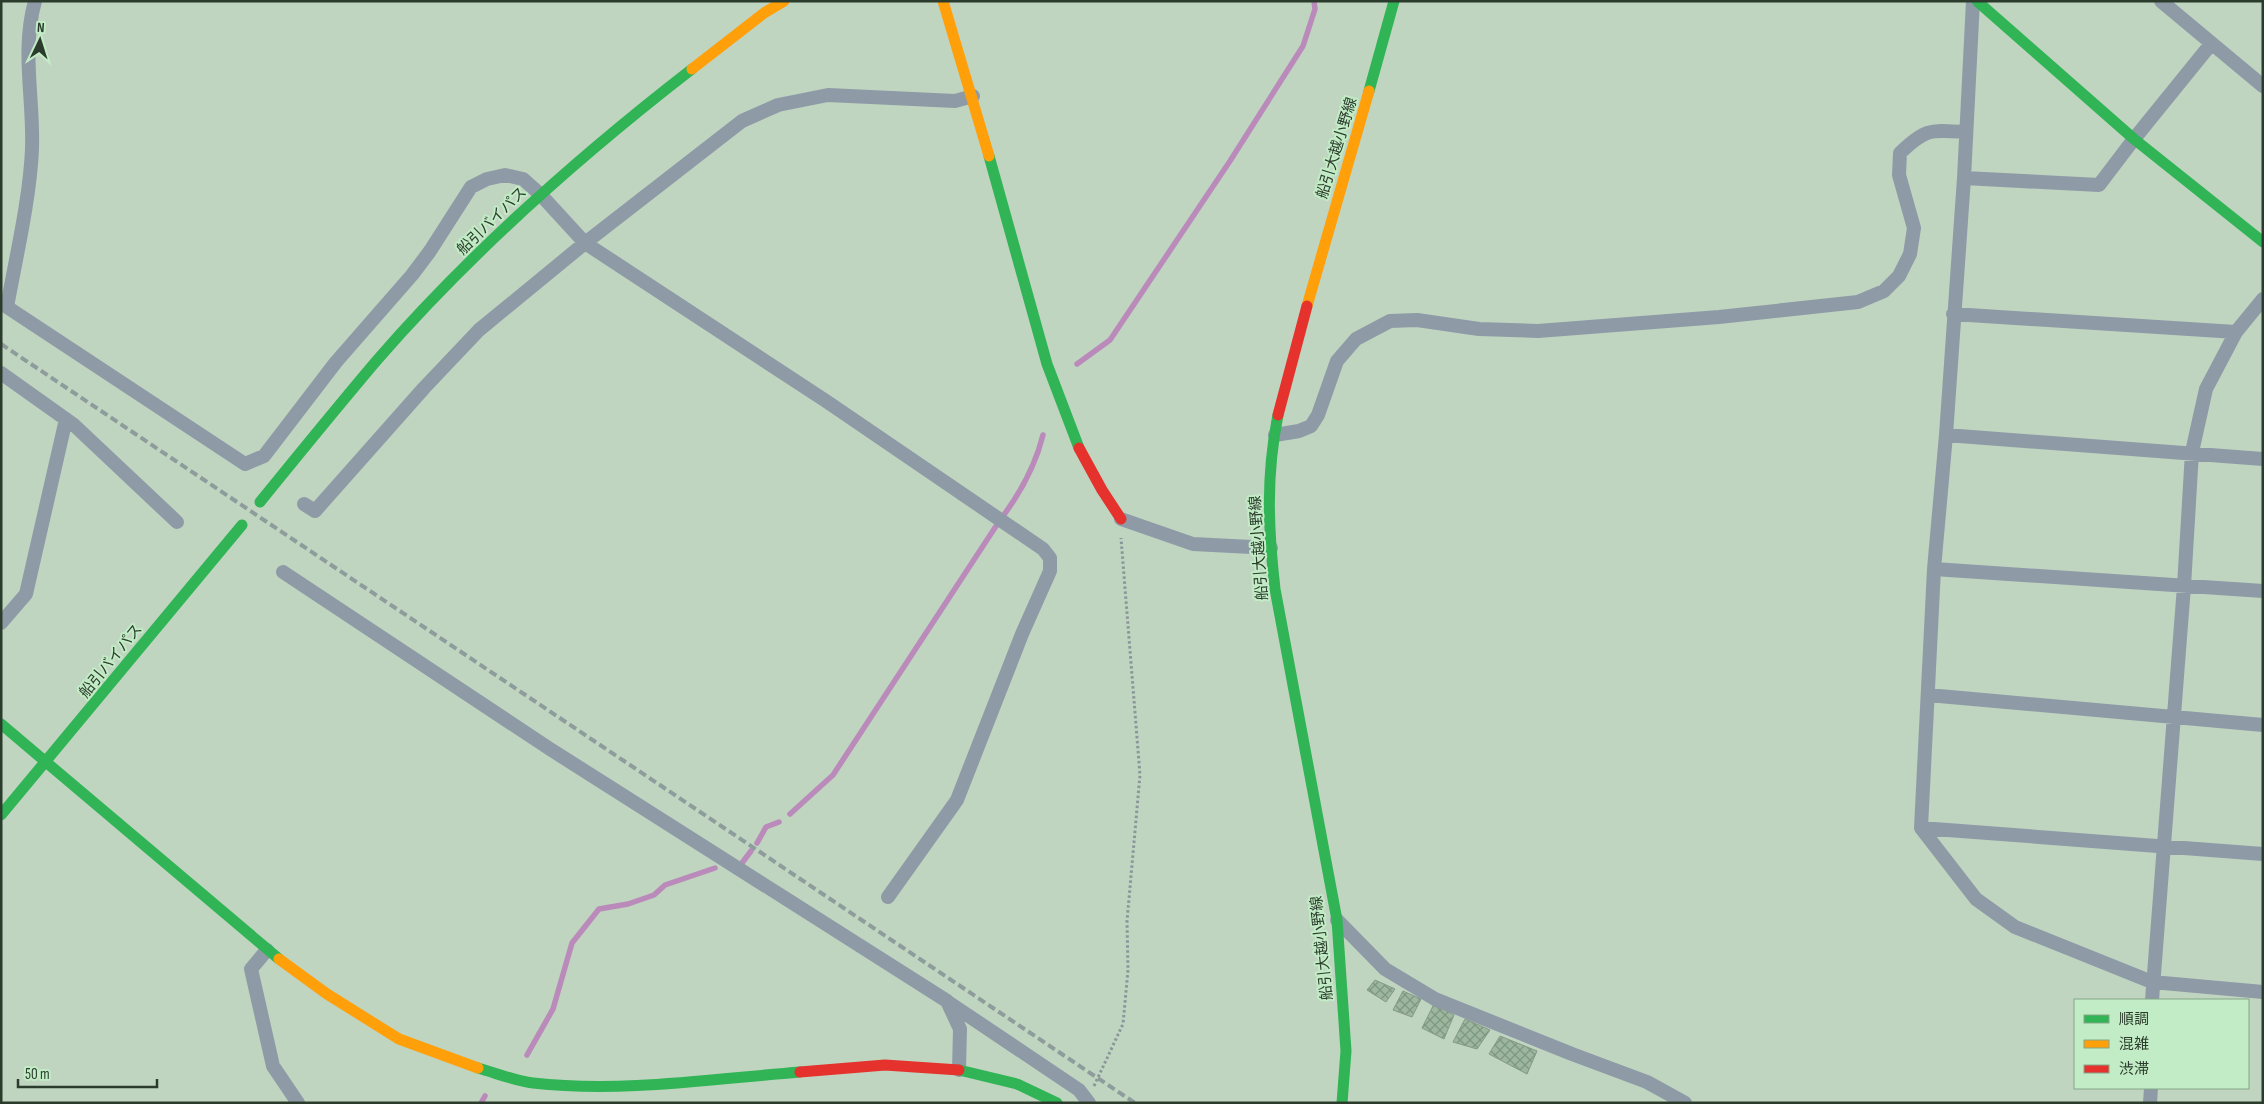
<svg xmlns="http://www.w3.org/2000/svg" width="2264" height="1104" font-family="'Sofia Sans Condensed','Noto Sans JP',sans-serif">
<defs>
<pattern id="building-cross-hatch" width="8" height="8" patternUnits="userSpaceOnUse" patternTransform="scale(1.25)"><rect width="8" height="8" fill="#9cb79e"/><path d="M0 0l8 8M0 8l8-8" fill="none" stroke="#7f9681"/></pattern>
</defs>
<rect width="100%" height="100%" fill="#bfd5c0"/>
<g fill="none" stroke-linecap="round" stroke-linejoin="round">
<!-- stream -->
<path stroke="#ba8abb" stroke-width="5.5" d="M1077,364L1110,340L1230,161L1303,46L1315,9L1314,1
M790,814L833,775L1000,520C1020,494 1035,467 1043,435
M757,843L766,827L779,822
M742,863L751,851
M527,1055L553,1009L572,943L599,909L628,904L654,895L665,885L715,868
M481,1103L485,1096"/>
</g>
<!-- building -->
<path fill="url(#building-cross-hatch)" stroke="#879888" d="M1375,980L1395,989L1386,1002L1367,990Z
M1403,991L1421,999L1412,1017L1393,1010Z
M1434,1004L1454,1015L1444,1039L1422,1028Z
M1465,1019L1490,1030L1477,1049L1453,1042Z
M1500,1036L1537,1051L1527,1074L1489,1054Z"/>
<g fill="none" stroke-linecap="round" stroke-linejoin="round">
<!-- path -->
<path stroke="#8b969a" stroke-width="3" stroke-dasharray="2.5 2.5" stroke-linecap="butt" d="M1094,1086L1123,1024L1128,970L1127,921L1140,775L1121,538"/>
<!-- street -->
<path stroke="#8f9aa7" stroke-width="14" d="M35,1C21,51 34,99 32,149C30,198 16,257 7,307L245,464L264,456L336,362L412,275L430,251L471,187L487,179L505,175L523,179L541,195L585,243L826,401L1043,549L1050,558V571L1022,634L957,800L888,897
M1973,1L1964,178L1946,435L1934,569L1921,828L1976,899L2015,927L2152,982L2263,992
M2161,1L2263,86
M1964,178L2099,185L2134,139L2211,44
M1953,314L2236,332
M1,373L74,425L177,522
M1275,435L1299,431L1311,426L1318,415L1337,361L1356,339L1390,321L1417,320L1479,329L1538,331L1719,317L1858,302L1884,291L1899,276L1910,254L1914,228L1899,175L1900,153C1926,128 1930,130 1965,132
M1946,435L2263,459
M304,504L315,511L424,388L479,330L585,243L742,121L778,105L828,95L955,101L973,96
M1121,519L1193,544L1271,548
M1934,569L2263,591
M283,572L550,749L947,1001L960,1029L959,1070
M1,623L26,594L66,419
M1928,695L2263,725
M1921,828L2263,854
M1337,920L1385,969L1435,999L1572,1054L1647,1082L1685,1103
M267,950L251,969L273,1066L298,1103
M2152,1000L2184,586L2192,452L2206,389L2236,332L2263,299
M948,1002L1079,1090L1089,1103
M2150,1103L2151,1088"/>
<!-- fast -->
<path stroke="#30b455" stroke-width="11" d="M1977,1L2134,139L2263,242
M1369,91L1394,1
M989,156L1047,364L1079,448
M1278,415C1266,475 1268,528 1275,589L1337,920L1346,1051L1342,1103
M260,502C299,454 338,406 378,359C471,252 581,155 692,69
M1,724L279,959
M1,815L242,525
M478,1068C496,1073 515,1081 533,1083C621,1093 712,1079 800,1072
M959,1070L1017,1084L1057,1103"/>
<!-- slow -->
<path stroke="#ff9f0a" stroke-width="11" d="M943,1L989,156
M692,69L764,13L784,1
M1307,306L1369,91
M279,959L327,994L399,1039L478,1068"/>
<!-- jam -->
<path stroke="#e5322d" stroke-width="11" d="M1278,415L1307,306
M1079,448L1102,490L1121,519
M800,1072L885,1065L959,1070"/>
<!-- rail -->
<path stroke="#8f9c9c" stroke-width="4" stroke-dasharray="8 4" stroke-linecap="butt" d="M1,344L1135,1103"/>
</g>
<g text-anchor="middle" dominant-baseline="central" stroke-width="4" stroke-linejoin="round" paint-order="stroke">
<!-- street labels -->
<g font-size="15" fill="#2b3c2c" stroke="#c2ecc5">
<text transform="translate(1337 148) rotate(-73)">船引大越小野線</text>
<text transform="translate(492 221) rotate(-44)">船引バイパス</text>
<text transform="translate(1259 548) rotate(-94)">船引大越小野線</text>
<text transform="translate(111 661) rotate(-51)">船引バイパス</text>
<text transform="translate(1322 948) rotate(-96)">船引大越小野線</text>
</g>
</g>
<!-- border -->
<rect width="2264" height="1104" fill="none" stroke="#2b3c2c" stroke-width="5"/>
<!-- legend -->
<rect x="2074" y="999" width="175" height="90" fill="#c2ecc5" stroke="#86a688"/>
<rect x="2084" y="1015" width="25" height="8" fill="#30b455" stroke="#86a688"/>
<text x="2119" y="1024" font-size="15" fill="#2b3c2c">順調</text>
<rect x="2084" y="1040" width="25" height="8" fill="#ff9f0a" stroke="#86a688"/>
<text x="2119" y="1049" font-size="15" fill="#2b3c2c">混雑</text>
<rect x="2084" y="1065" width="25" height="8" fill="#e5322d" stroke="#86a688"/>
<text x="2119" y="1074" font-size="15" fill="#2b3c2c">渋滞</text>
<!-- north arrow -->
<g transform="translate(40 40) rotate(4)" stroke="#c2ecc5" stroke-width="4" paint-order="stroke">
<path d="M0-4L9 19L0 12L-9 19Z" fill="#2b3c2c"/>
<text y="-8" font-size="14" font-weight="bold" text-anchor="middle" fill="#2b3c2c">N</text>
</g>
<!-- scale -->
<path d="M18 1079v8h139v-8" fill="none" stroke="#2b3c2c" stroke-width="2.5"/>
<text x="25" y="1079" font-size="15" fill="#2b3c2c" stroke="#c2ecc5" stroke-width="4" paint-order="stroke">50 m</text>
</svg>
